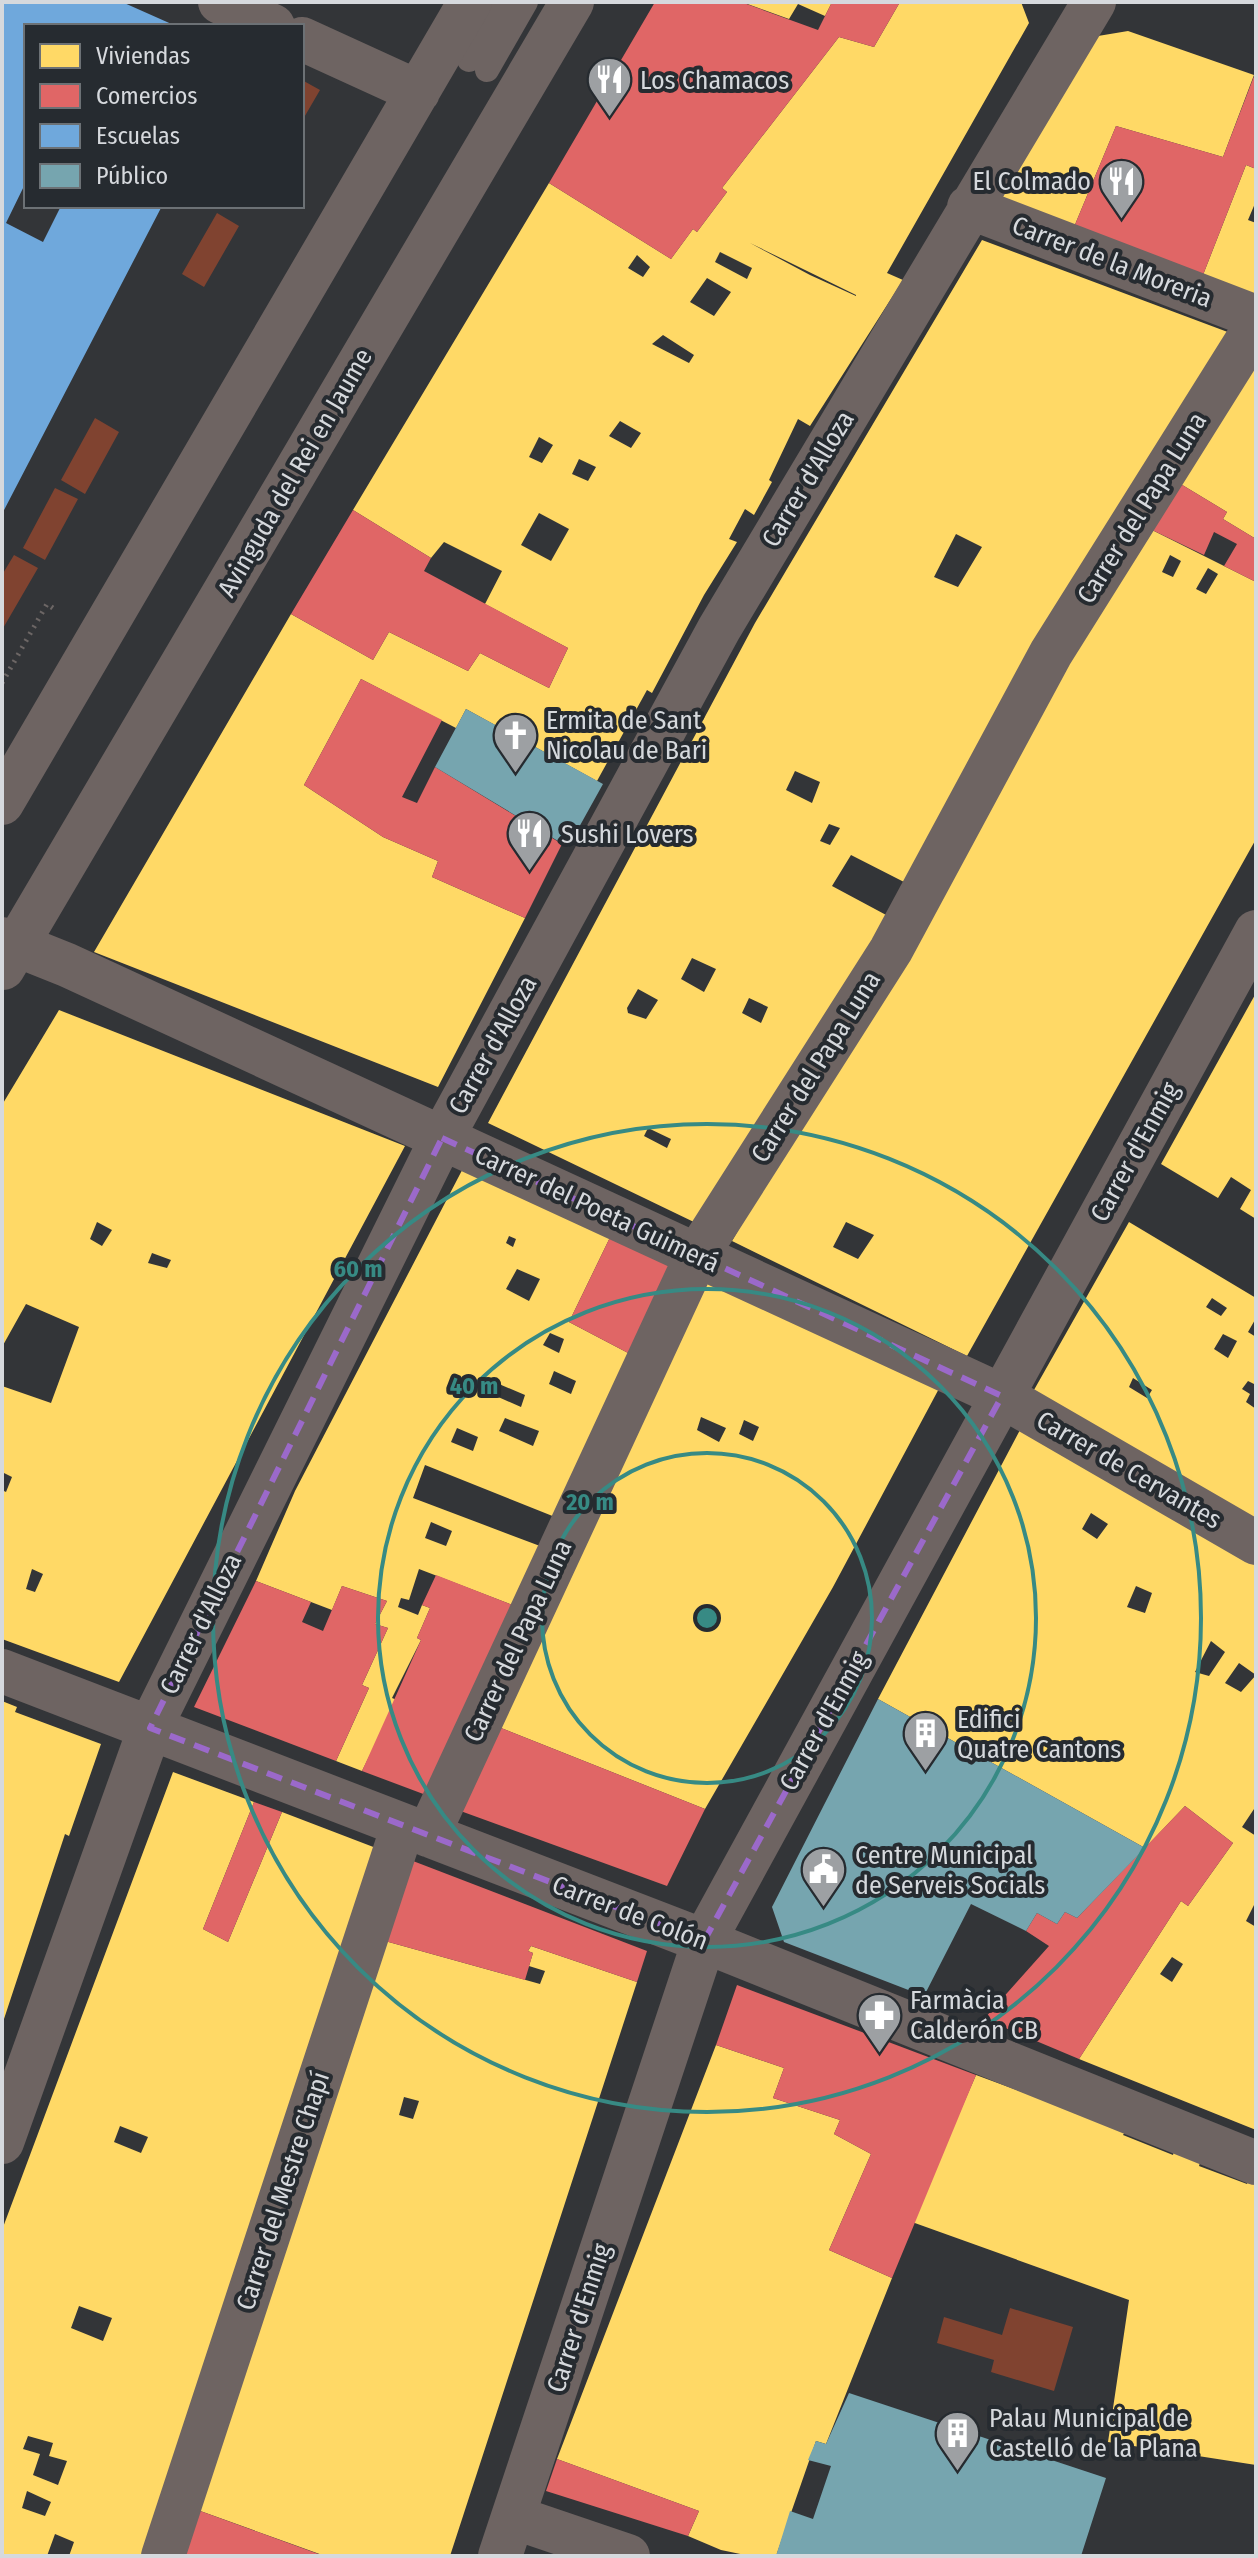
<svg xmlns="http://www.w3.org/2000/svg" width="1258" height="2558" font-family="'Fira Sans Condensed',sans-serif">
<rect width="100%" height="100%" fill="#333538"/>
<!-- green -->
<path fill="#804330" d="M302,80L320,90L302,121Z
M217,213L239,226L204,287L182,274Z
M95,418L119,432L85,494L61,480Z
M55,488L78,499L45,560L23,548Z
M14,555L38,568L2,630V575Z
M1010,2308L1073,2327L1054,2391L991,2372L994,2360L937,2343L944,2317L1002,2335Z"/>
<!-- homes -->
<path fill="#ffd966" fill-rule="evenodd" d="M742,2H832L825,16L798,4L789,19Z
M900,2H1021L1029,23L887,273L903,280L810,426L798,419L769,480L772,482L754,515L745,509L729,539L737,542L704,595L652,693L647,690L597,781L466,709L456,728L361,679L304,785L383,837L438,861L432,877L525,918L438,1087L94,952L291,614L373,660L389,632L468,671L480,653L549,688L568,648L485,604L502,571L444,542L431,558L353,510L549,183L671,259L693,229L697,232L727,192L722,188L839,37L874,47ZM750,243L856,295V296L810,275ZM720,252L752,268L747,279L715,262ZM637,255L650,267L643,277L628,268ZM707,278L731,292L714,316L690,302ZM663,335L694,355L689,363L652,344ZM620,421L641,433L631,448L609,436ZM539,437L553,445L542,463L529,457ZM579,459L596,467L588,481L572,474ZM539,513L569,529L551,561L521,545Z
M1128,31L1254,75L1223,157L1116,126L1074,227L1000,197L1092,37Z
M1246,165L1256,169V201L1248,220L1256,223V297L1203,275Z
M982,240L1233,334L904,882L851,855L832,886L888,916L698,1224L488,1123L755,623ZM956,534L982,547L958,587L934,577ZM795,771L820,782L812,803L786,790ZM829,824L840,828L830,845L820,841ZM692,958L716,969L704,992L681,979ZM638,989L658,1000L646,1019L628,1013L627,1008ZM749,998L768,1007L761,1023L742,1013ZM648,1128L671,1139L667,1148L644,1136Z
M1256,361V539L1223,519L1227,512L1179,483Z
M1150,529L1256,582V839L967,1356L732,1241L1031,722ZM1170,555L1181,561L1173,577L1162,572ZM1208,568L1218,574L1206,594L1196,589ZM846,1222L874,1235L858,1259L833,1247Z
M1256,993V1219L1240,1209L1251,1190L1231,1177L1218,1198L1161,1164Z
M59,1010L405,1146L119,1682L2,1639V1490L6,1492L12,1477L2,1472V1386L51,1403L79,1327L26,1304L2,1347V1105ZM97,1222L112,1230L102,1246L90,1239ZM152,1253L171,1260L167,1268L148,1263ZM32,1569L43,1574L35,1592L26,1589Z
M471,1153L616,1225L569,1322L630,1354L555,1517L425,1465L413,1498L540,1546L515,1606L419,1569L409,1600L401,1598L398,1607L418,1615L422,1605L430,1608L417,1638L421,1640L392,1698L397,1700L362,1771L336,1761L369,1688L362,1685L388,1628L375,1624L387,1601L342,1586L332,1610L256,1581L295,1491ZM509,1236L516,1239L513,1247L506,1243ZM517,1269L540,1279L529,1301L506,1289ZM550,1333L564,1339L559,1353L543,1345ZM554,1371L576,1381L571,1394L549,1384ZM492,1381L525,1395L521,1407L487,1392ZM505,1418L539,1431L533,1446L499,1431ZM457,1428L478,1437L473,1451L451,1442ZM431,1522L452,1531L446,1546L425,1538Z
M1129,1222L1256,1298V1318L1248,1332L1256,1337V1385L1248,1381L1242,1389L1250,1394L1246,1402L1256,1409V1523L1030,1397ZM1212,1298L1227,1308L1221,1316L1206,1307ZM1223,1334L1237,1341L1228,1358L1214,1349ZM1133,1378L1152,1390L1147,1398L1129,1387Z
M711,1273L942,1383L833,1587L705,1809L491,1724ZM701,1417L726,1428L719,1442L697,1430ZM744,1420L759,1427L753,1441L739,1434Z
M1020,1430L1256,1560V1806L1242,1827L1256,1836V1901L1246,1921L1256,1927V2130L1079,2059L1181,1901L1188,1906L1233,1843L1185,1806L1145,1848L878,1699ZM1091,1513L1108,1524L1097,1539L1082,1529ZM1136,1586L1152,1593L1145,1613L1127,1607ZM1211,1641L1225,1652L1209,1676L1195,1672ZM1239,1663L1256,1675L1241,1692L1225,1683ZM1172,1957L1183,1964L1172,1982L1160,1974Z
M2,1701L17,1707L15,1712L101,1744L69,1836L65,1834L3,2022Z
M173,1772L254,1802L203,1929L228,1942L282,1812L376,1848L144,2556H69L74,2542L55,2534L47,2556H2V2230ZM120,2126L148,2137L141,2153L114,2142ZM79,2306L112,2318L103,2341L71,2328ZM28,2436L53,2443L49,2456L67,2461L58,2485L33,2475L40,2454L23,2449ZM27,2491L51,2502L45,2516L22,2508Z
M385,1941L540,1984L545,1971L529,1966L533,1953L528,1951L531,1946L637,1982L450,2556H325L192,2508ZM404,2097L419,2101L413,2119L399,2115Z
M716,2045L784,2068L773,2098L840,2120L834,2134L871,2154L829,2250L892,2278L826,2444L816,2441L776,2556H750L721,2550L688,2536L699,2511L557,2459Z
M976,2075L1126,2130L1123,2135L1173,2155L1175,2147L1201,2159L1199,2166L1247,2184L1249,2178L1256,2181V2465L1108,2442L1129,2300L912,2222Z"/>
<!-- shops -->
<path fill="#e06666" d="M655,2H741L818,30L832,2H900L874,47L839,37L722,188L727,192L697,232L693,229L671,259L549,183Z
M1256,71V169L1246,165L1203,275L1074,227L1116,126L1223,157Z
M1179,483L1227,512L1223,519L1256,539V582L1224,566L1237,544L1214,532L1204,555L1150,529Z
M353,510L431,558L424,571L568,648L549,688L480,653L468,671L389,632L373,660L291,614Z
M361,679L442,720L402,797L417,803L435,767L562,844L525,918L432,877L438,861L383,837L304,785Z
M616,1225L677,1254L630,1354L569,1322Z
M436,1575L515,1606L434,1798L362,1771L421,1640L417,1638L430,1608L422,1605Z
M256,1581L311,1602L302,1622L323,1631L342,1586L387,1601L375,1624L388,1628L362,1685L369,1688L336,1761L194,1707Z
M491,1724L705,1809L667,1886L455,1809Z
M254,1802L282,1812L228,1942L203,1929Z
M1185,1806L1233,1843L1188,1906L1181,1901L1079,2059L984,2019L1049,1946L1026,1931L1037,1913L1057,1924L1065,1912L1077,1918Z
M413,1861L647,1951L637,1982L531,1946L528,1951L533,1953L525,1980L385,1941Z
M737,1985L976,2075L892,2278L829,2250L871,2154L834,2134L840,2120L773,2098L784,2068L716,2045Z
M557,2459L699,2511L688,2536L546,2491Z
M192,2508L324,2556H180Z"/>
<!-- schools -->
<path fill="#6fa8dc" d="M2,2H122L176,26H26V182L6,223L43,242L61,206H162L2,514Z"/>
<!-- public -->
<path fill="#76a5af" d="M466,709L603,784L568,847L435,767Z
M878,1699L1145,1848L1077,1918L1065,1912L1057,1924L1037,1913L1026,1931L971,1904L924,1996L784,1942L772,1907Z
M849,2393L1106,2478L1081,2556H776L790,2511L813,2519L831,2466L808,2460L816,2441L826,2444Z"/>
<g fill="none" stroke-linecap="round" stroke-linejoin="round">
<!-- path -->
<path stroke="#6c6665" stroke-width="5" stroke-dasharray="2 6" stroke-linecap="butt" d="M2,683L47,604L57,611"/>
<!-- lane -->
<path stroke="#6e6462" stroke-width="24" d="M469,60L503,2
M487,70L526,2"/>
<!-- street -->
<path stroke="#6e6462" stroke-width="44" d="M220,2L273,26
M302,39L418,92
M969,207L1256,317
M2,803L470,2
M2,939L67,965L1002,1396L1256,1543
M3,968L572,2
M2,1671L704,1941L1256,2163
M428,1835L697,1255L891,950L1051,653L1256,326
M2,2142L150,1728L442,1138L719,629L1094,2
M513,2517L628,2556
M163,2556L403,1826
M500,2556L704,1941L1256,932"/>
</g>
<!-- marked area -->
<path fill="none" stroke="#9b69ca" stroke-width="6" stroke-dasharray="16 10" stroke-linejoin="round" d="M442,1138L1002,1396L704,1941L150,1728Z"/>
<!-- distance rings -->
<g fill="none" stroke="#378a84" stroke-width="4">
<circle cx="707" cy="1618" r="165"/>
<circle cx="707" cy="1618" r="329"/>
<circle cx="707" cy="1618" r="494"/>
</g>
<!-- icons -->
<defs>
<symbol id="restaurant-pin" viewBox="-11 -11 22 30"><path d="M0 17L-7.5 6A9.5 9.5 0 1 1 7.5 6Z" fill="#9da0a3" stroke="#262b30"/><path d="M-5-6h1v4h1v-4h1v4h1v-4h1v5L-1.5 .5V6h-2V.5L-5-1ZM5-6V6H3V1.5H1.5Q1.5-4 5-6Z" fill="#fff"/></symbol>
<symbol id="church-pin" viewBox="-11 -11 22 30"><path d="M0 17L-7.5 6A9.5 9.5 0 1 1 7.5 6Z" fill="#9da0a3" stroke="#262b30"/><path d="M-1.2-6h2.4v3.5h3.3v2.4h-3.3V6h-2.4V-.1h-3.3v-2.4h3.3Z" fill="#fff"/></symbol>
<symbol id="building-pin" viewBox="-11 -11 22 30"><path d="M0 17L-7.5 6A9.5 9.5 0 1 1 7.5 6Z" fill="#9da0a3" stroke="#262b30"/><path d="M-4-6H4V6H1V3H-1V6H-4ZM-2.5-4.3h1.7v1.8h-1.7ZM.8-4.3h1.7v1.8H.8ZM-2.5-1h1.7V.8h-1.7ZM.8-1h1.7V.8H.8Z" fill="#fff"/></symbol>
<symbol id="civic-pin" viewBox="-11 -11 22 30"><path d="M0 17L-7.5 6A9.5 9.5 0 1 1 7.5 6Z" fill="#9da0a3" stroke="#262b30"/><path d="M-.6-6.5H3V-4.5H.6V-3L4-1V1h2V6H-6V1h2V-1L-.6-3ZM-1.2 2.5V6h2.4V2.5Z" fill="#fff"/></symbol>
<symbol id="pharmacy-pin" viewBox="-11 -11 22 30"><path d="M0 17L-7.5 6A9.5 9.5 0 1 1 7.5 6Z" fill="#9da0a3" stroke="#262b30"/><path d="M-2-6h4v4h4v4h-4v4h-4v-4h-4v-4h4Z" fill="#fff"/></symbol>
</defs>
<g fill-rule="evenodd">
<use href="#restaurant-pin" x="584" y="54" width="51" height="69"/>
<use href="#restaurant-pin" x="1096" y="156" width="51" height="69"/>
<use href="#church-pin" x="490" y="710" width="51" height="69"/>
<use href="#restaurant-pin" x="504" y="808" width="51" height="69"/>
<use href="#building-pin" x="900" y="1708" width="51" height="69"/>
<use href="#civic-pin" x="798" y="1844" width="51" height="69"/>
<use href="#pharmacy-pin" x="854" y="1990" width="51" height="69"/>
<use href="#building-pin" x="932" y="2408" width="51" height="69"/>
</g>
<g text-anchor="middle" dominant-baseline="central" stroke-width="8" stroke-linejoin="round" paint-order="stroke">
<!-- poi labels -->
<g font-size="26" fill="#d6d9dd" stroke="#262b30" text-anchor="start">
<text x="640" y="80">Los Chamacos</text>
<text x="1091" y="181" text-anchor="end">El Colmado</text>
<text x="546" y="720">Ermita de Sant<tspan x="546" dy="30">Nicolau de Bari</tspan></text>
<text x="561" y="834">Sushi Lovers</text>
<text x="957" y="1719">Edifici<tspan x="957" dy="30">Quatre Cantons</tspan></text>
<text x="855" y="1855">Centre Municipal<tspan x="855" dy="30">de Serveis Socials</tspan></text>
<text x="910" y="2000">Farmàcia<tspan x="910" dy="30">Calderón CB</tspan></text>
<text x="989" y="2418">Palau Municipal de<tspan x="989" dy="30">Castelló de la Plana</tspan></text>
</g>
<!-- street labels -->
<g font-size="26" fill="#d6d9dd" stroke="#262b30">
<text transform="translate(1112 262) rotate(21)">Carrer de la Moreria</text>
<text transform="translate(295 473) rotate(-60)">Avinguda del Rei en Jaume</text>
<text transform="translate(808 479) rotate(-59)">Carrer d'Alloza</text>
<text transform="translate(1142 508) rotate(-58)">Carrer del Papa Luna</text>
<text transform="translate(493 1045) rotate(-61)">Carrer d'Alloza</text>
<text transform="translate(816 1067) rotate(-58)">Carrer del Papa Luna</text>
<text transform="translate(1135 1152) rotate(-61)">Carrer d'Enmig</text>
<text transform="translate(597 1209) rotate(25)">Carrer del Poeta Guimerá</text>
<text transform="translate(1129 1470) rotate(30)">Carrer de Cervantes</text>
<text transform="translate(201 1624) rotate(-64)">Carrer d'Alloza</text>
<text transform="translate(518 1641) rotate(-65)">Carrer del Papa Luna</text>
<text transform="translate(824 1721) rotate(-61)">Carrer d'Enmig</text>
<text transform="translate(630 1913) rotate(21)">Carrer de Colón</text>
<text transform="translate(283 2191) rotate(-72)">Carrer del Mestre Chapí</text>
<text transform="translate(579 2318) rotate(-72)">Carrer d'Enmig</text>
</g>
</g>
<circle cx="707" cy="1618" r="12" fill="#378a84" stroke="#262b30" stroke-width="4"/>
<g font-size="24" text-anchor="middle" font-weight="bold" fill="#378a84" stroke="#262b30" stroke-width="8" stroke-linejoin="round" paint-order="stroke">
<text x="358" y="1277">60 m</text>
<text x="474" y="1394">40 m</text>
<text x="590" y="1510">20 m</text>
</g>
<!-- border -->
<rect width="1258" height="2558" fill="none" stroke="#d6d9dd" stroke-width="8"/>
<!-- legend -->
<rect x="24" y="24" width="280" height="184" fill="#262b30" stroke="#6c7175" stroke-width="2"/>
<rect x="40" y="44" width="40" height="24" fill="#ffd966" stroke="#6c7175" stroke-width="2"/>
<text x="96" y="64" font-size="24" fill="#d6d9dd">Viviendas</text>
<rect x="40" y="84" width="40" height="24" fill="#e06666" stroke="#6c7175" stroke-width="2"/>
<text x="96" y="104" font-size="24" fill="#d6d9dd">Comercios</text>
<rect x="40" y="124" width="40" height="24" fill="#6fa8dc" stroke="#6c7175" stroke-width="2"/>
<text x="96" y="144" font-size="24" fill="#d6d9dd">Escuelas</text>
<rect x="40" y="164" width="40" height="24" fill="#76a5af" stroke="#6c7175" stroke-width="2"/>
<text x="96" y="184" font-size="24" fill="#d6d9dd">Público</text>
</svg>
